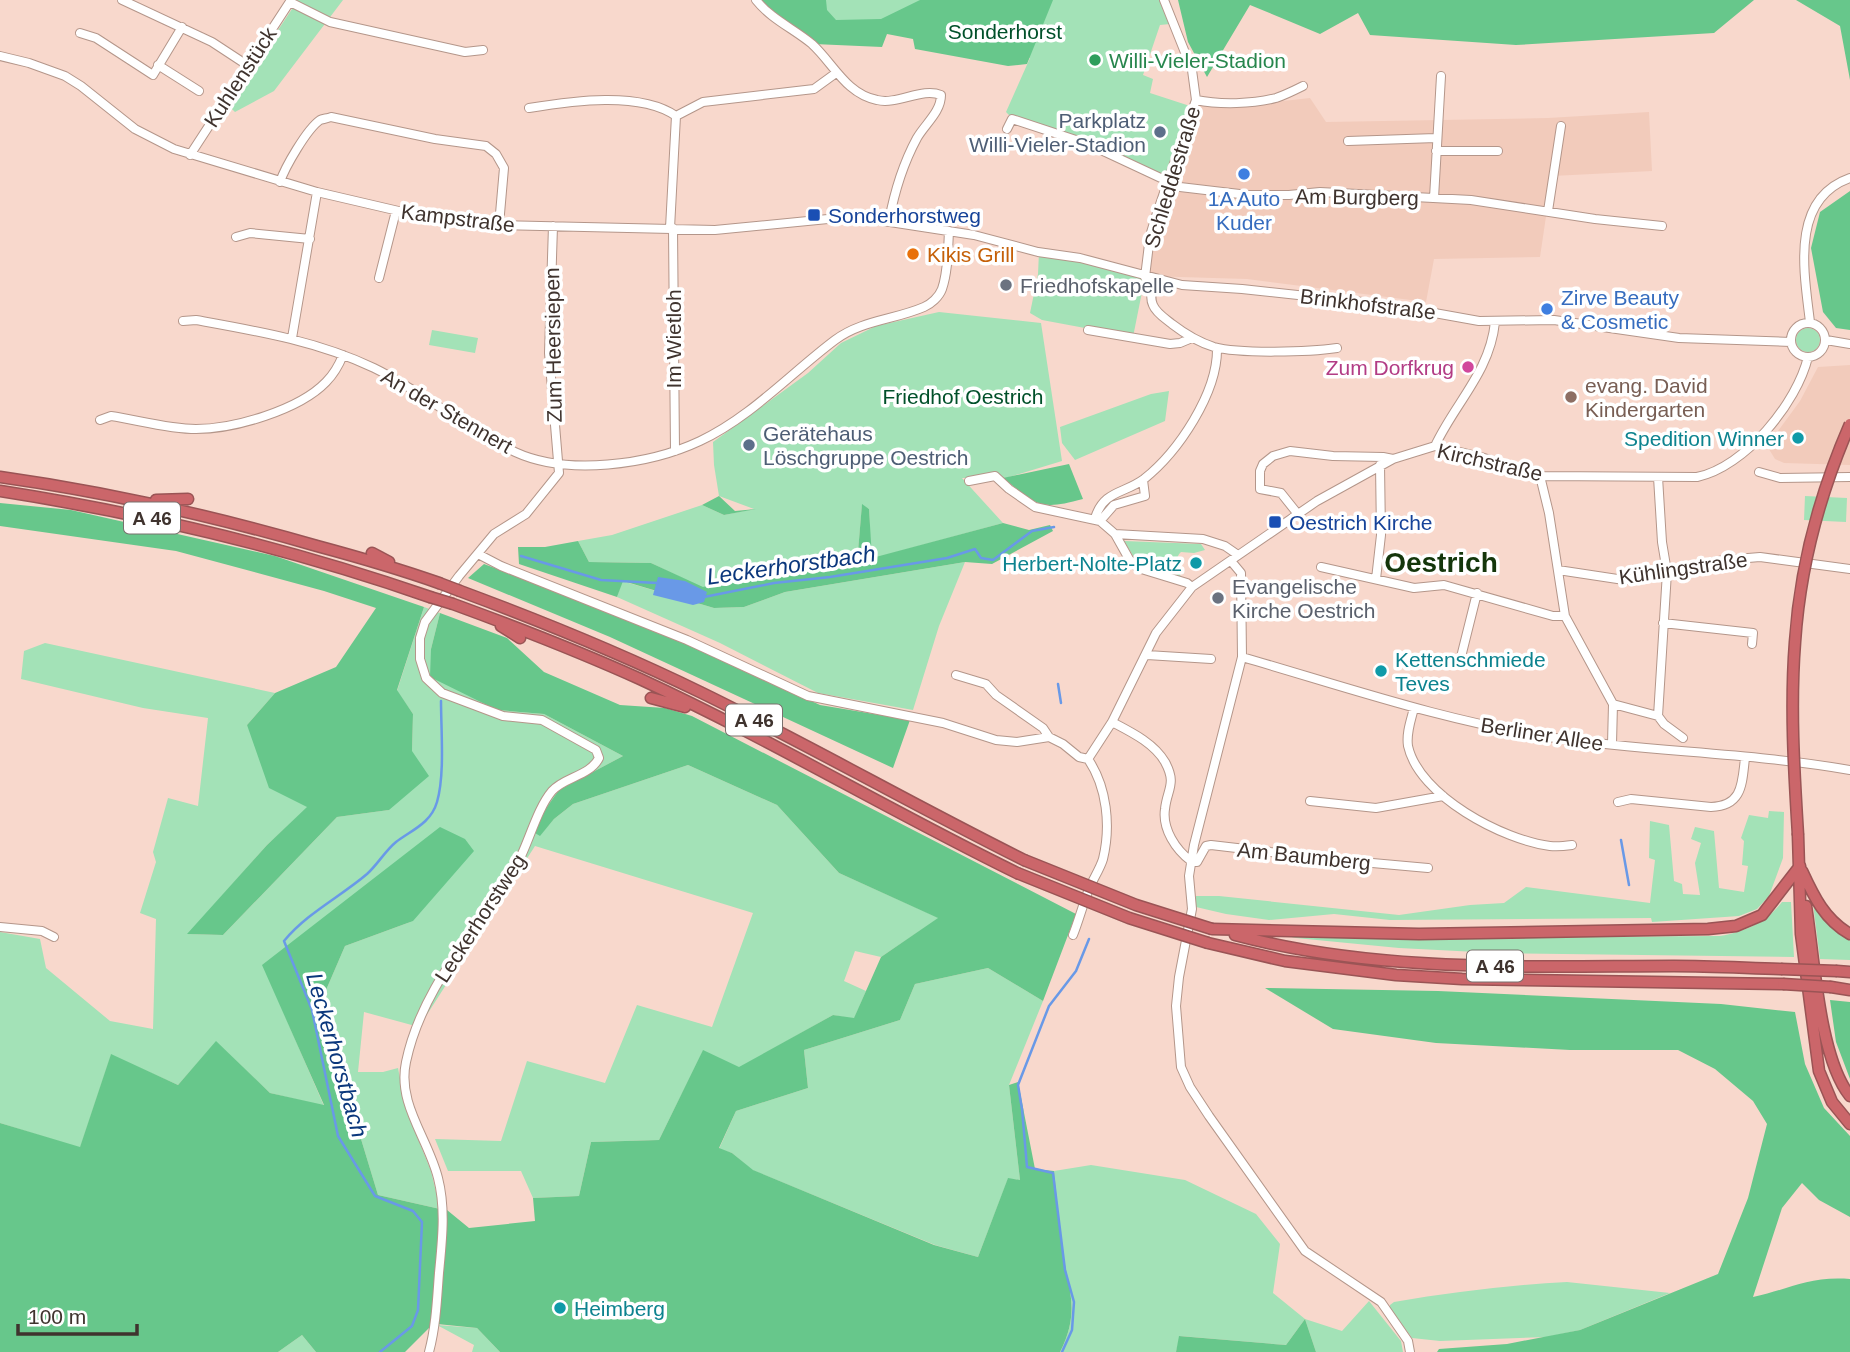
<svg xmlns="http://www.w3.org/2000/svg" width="1850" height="1352" font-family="Arial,sans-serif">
<rect width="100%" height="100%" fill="#f8d8cc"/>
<!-- built -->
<path fill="#f2cbbb" d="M1310,98L1326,122L1548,118L1649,112L1652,171L1552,176L1540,257L1434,259L1426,302L1247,279L1146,276L1152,236L1196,101L1256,104Z
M1850,365V465L1784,463L1775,459L1767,446L1800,401L1818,367Z"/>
<!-- green -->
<path fill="#a3e2b7" d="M298,0H343L274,91L235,112L228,105Z
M810,0H1163L1170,24L1160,25L1143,75L1153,79L1150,93L1193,107L1167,181L1156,174L1012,118L1006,112L1030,58L812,17Z
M1039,252L1145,277L1133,337L1042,320L1030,313L1038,274Z
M939,312L1041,323L1062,461L1006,478H962L1003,523L871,559L869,509L862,505L857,564L808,572L769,569L703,588L651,563L589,562L578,541L612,535L702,505L724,515L754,509L719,496L714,465L713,442L808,373L841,343L876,326Z
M1796 340a12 12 0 1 1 24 0a12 12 0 1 1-24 0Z
M432,330L478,338L475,353L429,345Z
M1169,391L1165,421L1075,460L1062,443L1060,427L1151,394Z
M1805,496L1847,498L1846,522L1804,520Z
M1124,541L1201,544L1205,550L1194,553L1181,552C1173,559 1179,569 1181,578L1138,564Z
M965,562L939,626L913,710L818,693L720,643L617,597L622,581L714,608L744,607L785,592Z
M424,607L440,613L431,649L497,710L544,714L623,756L559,790L540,835L554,819L573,804L688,765L777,805L839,873L939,918L881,957L855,951L844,981L866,991L854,1019L833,1015L739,1068L703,1051L659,1140L591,1142L579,1196L533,1198L521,1171H448L435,1139L501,1141L527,1061L605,1083L637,1005L712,1027L753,913L535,846L419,1027L364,1012L358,1072H383L398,1068L406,1109L431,1171L440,1209L378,1195L320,1004L345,946L413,921L263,965L324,1106L270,1093L216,1042L178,1085L111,1055L80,1148L0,1123V932L40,939L46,968L110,1021L153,1029L156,919L140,913L156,862L153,852L168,798L198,806L208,718L143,708L21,679L24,651L45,643L275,693L247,725L308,807L267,845L188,934L223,935L337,817L389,810L412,751L413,714L397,691Z
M1769,811L1784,812L1783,858L1769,896L1757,909L1739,916L1652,922L1651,918L1390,920L1334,914L1269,920L1226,914L1196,907V896H1219L1399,915L1470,905L1504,903L1526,887L1650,903L1655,860L1649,858L1650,821L1669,825L1674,881L1682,884L1683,894L1700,895L1695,863L1701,843L1691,839L1695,827L1714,831L1719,888L1744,892L1748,866L1742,865L1744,841L1741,838L1749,815L1768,818Z
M1782,902H1791L1794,957L1496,953L1399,948L1296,938L1282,935L1389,938L1720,936C1746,931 1765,923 1782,902Z
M1813,904L1833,929L1850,939V960L1820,959Z
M988,968L1043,1001L1009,1085L1020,1180L1008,1179L978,1257L935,1245L752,1170L732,1153L719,1149L736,1111L808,1088L804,1050L900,1020L915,984Z
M1091,1165L1185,1180L1256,1214L1280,1244L1273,1293L1305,1319L1342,1331L1369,1301L1401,1341L1403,1352H1316L1305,1319L1286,1345L1180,1336L1176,1352H1060C1081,1311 1068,1288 1062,1247C1058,1221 1057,1196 1054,1171Z
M1567,1282L1670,1293L1580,1330L1547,1337L1440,1341L1412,1338L1390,1308V1305L1394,1302C1452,1292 1509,1285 1567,1282Z
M437,1325L477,1328L500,1352H472L474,1345Z
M302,1335L316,1352H278Z"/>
<!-- forest -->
<path fill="#67c78b" d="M758,0H826L827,10L836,20L881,19L920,0H1053L1027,64L1008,66L915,49L913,39L887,34L882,47L814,44Z
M1178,0H1754L1714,33L1516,45L1370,35L1358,13L1320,34L1250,5L1207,77L1188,42Z
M1796,0H1850V80L1840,26Z
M1850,191V330L1836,328L1823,312L1811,248L1820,212Z
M1069,464L1083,499C1039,511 1037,505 1003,478Z
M719,496L735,511L756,509L724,515L702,505Z
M0,503L71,510L275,556L424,607L397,690L413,714L412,751L429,776L389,810L337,817L223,935L187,934L267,845L307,807L269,788L247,725L275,693L336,667L376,608L324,591L176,551L0,526Z
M862,504L869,509L872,558L1003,523L1029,530L1050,525L1053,531L992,564L965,562L785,592L744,607L714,608L623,581L617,597L519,564L518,547H545L578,541L589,562L651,563L703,587L769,569L808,572L857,564Z
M484,564L649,626L820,705L910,720L893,768L610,637L468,578Z
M440,613L507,638L544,672L620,705L665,708L692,716L1076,914L1043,1001L988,968L915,984L900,1020L804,1050L808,1088L736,1111L719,1148L732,1153L753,1170L934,1245L978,1257L1008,1178L1020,1180L1009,1085L1018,1082L1035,1169L1054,1171C1057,1196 1058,1221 1062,1247C1068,1288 1081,1311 1060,1352H500L477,1328L437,1324L447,1210L469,1228L535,1221L533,1198L579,1196L591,1142L659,1140L703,1050L739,1067L833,1015L854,1018L881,957L938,918L839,873L777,805L688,765L573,804L554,819L540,836L535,833L545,810L559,790L623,756L544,714L497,710L430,677L431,649Z
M440,827L465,839L474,851L413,921L345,946L320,1004L378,1195L440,1209L431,1326L405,1352H316L302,1335L278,1352H0V1123L80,1147L111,1054L178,1085L216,1041L270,1093L324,1105L262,965Z
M1265,988L1438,991L1721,1004L1795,1012L1805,1064L1824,1108L1850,1136V1217L1819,1200L1802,1183L1782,1208L1753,1297C1791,1289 1808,1276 1850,1279V1352H1437L1439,1349L1507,1344L1580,1330L1718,1274L1748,1198L1767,1124L1753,1101L1715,1069L1678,1050H1570L1436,1043L1333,1029Z
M1830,1000L1850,1002V1079L1836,1042Z
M1305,1319L1316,1352H1176L1179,1336L1286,1345Z"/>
<!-- water -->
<path fill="#6999e7" d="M658,577L685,581L707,592L704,602L693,605L653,595Z"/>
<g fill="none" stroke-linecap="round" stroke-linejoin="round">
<!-- stream -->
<path stroke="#6999e7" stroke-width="2.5" d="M521,556L601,580L657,583
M704,597L774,583L830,577L947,558L975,549L981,558L993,560L1032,531L1054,527
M1058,684L1061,703
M1621,840L1629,885
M380,1352L412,1326L418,1310L422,1222L413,1211L375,1196L338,1136L312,1010L284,941C307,913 340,897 367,874C378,864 385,851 396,842C412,830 431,823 437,802C445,775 441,730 441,701
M1062,1352L1072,1330L1074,1302L1065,1270L1053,1173L1027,1167L1022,1109L1018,1085L1049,1006L1076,971L1089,939"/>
<defs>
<path id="minor" d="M122,0L212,42L247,65
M756,0C771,19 794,29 812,44C833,63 846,94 877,100C898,105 922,87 941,95C941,112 925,124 917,138C904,162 894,194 889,221
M290,2L330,22L465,52L483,50
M80,33L96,38L153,75L182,27
M0,56L29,63L65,76L81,86L135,129L174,149L317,192L420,216L499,225L715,230L838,218H864L974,235L1038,252L1080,258L1182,285L1242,289L1390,305L1479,321L1554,320L1679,338L1791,342
M158,65L199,91
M1196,100C1220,105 1253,104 1276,98C1285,95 1295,90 1303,86
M529,108C572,101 640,91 676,116
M676,116L703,102L814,89L836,73
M1007,129L1012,119L1088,144L1180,187L1248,195H1289L1320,192L1471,200L1595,219L1662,226
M1348,141L1436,138
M1436,151H1498
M190,155L291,0
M280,182C285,167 307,129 320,120C322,119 329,118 331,117L435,139L486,146L496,154L504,168L499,225
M1434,198L1441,76
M1548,211L1561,126
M670,228L676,116
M673,228L675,451
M236,237L250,233L310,239
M1145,277L1150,236L1156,216L1196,100L1192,70L1164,0
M379,278L396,211
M1155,279C1153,288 1149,297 1153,305C1156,313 1166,319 1172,324C1185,334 1198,342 1214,347C1239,354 1310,352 1337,348
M183,321L196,320C257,331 317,341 374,368C423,392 465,428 515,452C567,476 649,465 700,441C751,417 791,373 835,340C862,320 894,320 924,307C931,304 939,297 942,289C948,272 948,249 949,231
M1810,322C1804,272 1790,199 1850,178
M1791 340a17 17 0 1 1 34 0a17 17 0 1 1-34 0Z
M1088,330L1170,344L1180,343L1192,338
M292,338L317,192
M1826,340L1850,344
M100,420L111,416C138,420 168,429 196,429C234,429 299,410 326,382C334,374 339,365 343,355
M1435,446C1455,403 1490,372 1495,322
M1759,472L1780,478L1850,477
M1540,476L1549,513L1565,616L1613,704L1612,744
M1658,477L1662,542L1667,572L1658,716L1664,724L1683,738
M969,481L995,476L1009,489L1035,507L1100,521L1115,534L1129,559L1138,568L1187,583L1192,587
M1297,513L1281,493L1260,489V471L1263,464L1273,456L1290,451L1333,456L1383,457L1393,459
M1095,518C1104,490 1124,494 1144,479C1178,452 1218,393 1217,348
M1100,521L1114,505L1145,496L1143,480
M1115,534L1203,539L1225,546L1238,555
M478,554L501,566L687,640L808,696L943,723L996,740L1017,742L1049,737L1063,744L1079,757L1088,759
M1231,561L1241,573L1242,657L1194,845L1189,876L1192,909L1179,977L1176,1006L1181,1067L1190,1087L1209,1116L1305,1251L1381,1302L1408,1341L1410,1352
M1321,567L1414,588L1444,585L1553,616H1565
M1558,570L1624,580L1724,560L1760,557L1850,569
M1376,579L1381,535L1380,465
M1663,623L1753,633L1752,644
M1147,655L1211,659
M1242,657C1346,687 1447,722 1555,738C1653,752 1753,753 1850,770
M1461,657L1477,593
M956,675L986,684L996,695L1043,728L1049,737
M1613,704L1658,716
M1414,708C1411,720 1406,733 1408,746C1419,796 1503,840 1550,846C1557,847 1565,846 1572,845
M1112,722C1131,732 1154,743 1165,762C1177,784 1167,789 1165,809C1162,829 1176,850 1191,861
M1088,759L1112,722L1156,633L1192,587L1317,501L1393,459L1435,446L1481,457L1540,476L1697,477C1745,467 1797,403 1808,357
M1310,801L1376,808L1443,796
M1618,802L1631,799L1711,807C1743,806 1742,783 1745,758
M1191,861L1197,862L1206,846L1211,845L1339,860L1428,868
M0,927L42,931L54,937
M1073,935C1079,920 1083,904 1089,889C1093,879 1100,869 1103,859C1111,826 1107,787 1088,759
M429,1352C436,1326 437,1299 439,1273C442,1241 446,1209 438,1178C428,1138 397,1104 406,1062C422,986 476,932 515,868C528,846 536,810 552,791C564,777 590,776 599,758L596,750L542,720L503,716L442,693L426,678L420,659V638L425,622L459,576L494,534L526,514L559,473L549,353L553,226"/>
<path id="highway" d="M0,477C107,492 213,516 317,546C358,557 399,569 439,583
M0,491C147,514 289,548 430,597
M156,500L188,499
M372,553L389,562
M460,591C541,621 622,654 700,692C809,745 915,806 1024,860
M453,604C516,627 578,651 640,679C768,738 890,811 1017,873
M501,626L520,638
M651,698L685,707
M1798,835L1801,934L1819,1071L1832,1102L1850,1124
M1802,871C1814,897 1825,920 1850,934
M1806,906C1814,956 1819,1058 1850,1096
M1212,929L1419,934L1708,929L1736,926L1762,915L1800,866
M1235,935C1378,973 1528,966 1674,966C1710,966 1745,968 1781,969
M1208,943L1285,961L1396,975L1462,979L1783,984
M1837,971L1850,972
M1831,987L1850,990"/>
</defs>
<!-- minor casing -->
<use href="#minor" stroke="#b4968a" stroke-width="10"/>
<!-- highway casing -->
<use href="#highway" stroke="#9a5455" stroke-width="13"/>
<!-- minor -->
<use href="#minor" stroke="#fff" stroke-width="8"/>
<!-- highway -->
<use href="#highway" stroke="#cb666a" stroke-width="10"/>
<defs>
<path id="highway-bridge" d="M439,583L460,591
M430,597L453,604
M1798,835C1794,770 1790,706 1795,642C1800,566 1820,493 1850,424
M1024,860L1136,905L1212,929
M1017,873L1129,918L1208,943
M1781,969L1837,971
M1783,984L1831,987"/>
</defs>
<!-- highway-bridge casing -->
<use href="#highway-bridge" stroke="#9a5455" stroke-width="13" stroke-linecap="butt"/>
<!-- highway-bridge -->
<use href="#highway-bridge" stroke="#cb666a" stroke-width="10"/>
</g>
<!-- markers -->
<circle fill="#2e9e5b" stroke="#fff" stroke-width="2.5" cx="1095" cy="60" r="7"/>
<g fill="#5c6f8a" stroke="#fff" stroke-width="2.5">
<circle cx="1160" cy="132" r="7"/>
<circle cx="749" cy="445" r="7"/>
</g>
<g fill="#3f7fe0" stroke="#fff" stroke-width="2.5">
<circle cx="1244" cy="174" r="7"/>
<circle cx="1547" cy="309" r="7"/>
</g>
<g fill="#1a4fb4" stroke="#fff" stroke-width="2.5">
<rect x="807" y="208" width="14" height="14" rx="3.5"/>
<rect x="1268" y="515" width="14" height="14" rx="3.5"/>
</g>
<circle fill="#e8710a" stroke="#fff" stroke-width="2.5" cx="913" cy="254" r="7"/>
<g fill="#6b7280" stroke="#fff" stroke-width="2.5">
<circle cx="1006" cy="285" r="7"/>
<circle cx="1218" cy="598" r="7"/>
</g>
<circle fill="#d1479c" stroke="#fff" stroke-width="2.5" cx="1468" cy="367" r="7"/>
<circle fill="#8d6e63" stroke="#fff" stroke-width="2.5" cx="1571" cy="397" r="7"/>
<g fill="#0f9aa8" stroke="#fff" stroke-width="2.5">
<circle cx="1798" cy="438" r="7"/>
<circle cx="1196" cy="563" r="7"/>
<circle cx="1381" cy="671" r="7"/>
<circle cx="560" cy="1308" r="7"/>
</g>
<g text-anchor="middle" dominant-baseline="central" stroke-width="7" stroke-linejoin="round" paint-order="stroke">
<!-- shield labels -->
<g fill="#fff" stroke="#79706d" stroke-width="2">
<rect x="124" y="502.5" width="56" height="31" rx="5"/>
<rect x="726" y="704.5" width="56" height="31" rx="5"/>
<rect x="1467" y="950.5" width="56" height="31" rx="5"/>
</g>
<g font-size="19" font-weight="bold" fill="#3f332e">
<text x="152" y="518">A 46</text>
<text x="754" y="720">A 46</text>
<text x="1495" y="966">A 46</text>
</g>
<!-- park labels -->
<g font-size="21" fill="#01502a" stroke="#fff">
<text x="1005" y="31">Sonderhorst</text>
<text x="963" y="396">Friedhof Oestrich</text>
</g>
<!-- leisure labels -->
<g font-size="21" fill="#27864d" stroke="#fff" text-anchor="start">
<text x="1109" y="60">Willi-Vieler-Stadion</text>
</g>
<!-- street labels -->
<g font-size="21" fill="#3f332e" stroke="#fff">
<text transform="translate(240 77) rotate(-57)">Kuhlenstück</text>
<text transform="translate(1172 177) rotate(-73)">Schleddestraße</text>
<text transform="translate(1357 197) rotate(1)">Am Burgberg</text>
<text transform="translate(458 218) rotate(7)">Kampstraße</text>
<text transform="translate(1368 304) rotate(7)">Brinkhofstraße</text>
<text transform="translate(673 339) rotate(-90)">Im Wietloh</text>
<text transform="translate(553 345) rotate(-91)">Zum Heersiepen</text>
<text transform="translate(447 411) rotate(30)">An der Stennert</text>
<text transform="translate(1490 462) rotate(13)">Kirchstraße</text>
<text transform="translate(1683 568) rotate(-8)">Kühlingstraße</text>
<text transform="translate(1542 734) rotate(9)">Berliner Allee</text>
<text transform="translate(1304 856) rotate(6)">Am Baumberg</text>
<text transform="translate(480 918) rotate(-57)">Leckerhorstweg</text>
</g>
<!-- service labels -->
<g font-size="21" fill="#4e5e75" stroke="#fff" text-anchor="end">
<text x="1146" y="120">Parkplatz<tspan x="1146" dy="24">Willi-Vieler-Stadion</tspan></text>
<text x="763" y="433" text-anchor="start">Gerätehaus<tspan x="763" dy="24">Löschgruppe Oestrich</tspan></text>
</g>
<!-- shop labels -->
<g font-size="21" fill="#366cbe" stroke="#fff">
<text x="1244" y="198">1A Auto<tspan x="1244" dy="24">Kuder</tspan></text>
<text x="1561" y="297" text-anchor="start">Zirve Beauty<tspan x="1561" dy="24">&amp; Cosmetic</tspan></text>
</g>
<!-- transit labels -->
<g font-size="21" fill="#164399" stroke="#fff" text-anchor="start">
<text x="828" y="215">Sonderhorstweg</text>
<text x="1289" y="522">Oestrich Kirche</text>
</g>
<!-- food labels -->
<g font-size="21" fill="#c56008" stroke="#fff" text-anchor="start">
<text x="927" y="254">Kikis Grill</text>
</g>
<!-- worship labels -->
<g font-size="21" fill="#5b616d" stroke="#fff" text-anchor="start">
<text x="1020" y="285">Friedhofskapelle</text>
<text x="1232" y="586">Evangelische<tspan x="1232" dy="24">Kirche Oestrich</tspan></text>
</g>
<!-- hotel labels -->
<g font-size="21" fill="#b23c85" stroke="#fff" text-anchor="end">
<text x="1454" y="367">Zum Dorfkrug</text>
</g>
<!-- education labels -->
<g font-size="21" fill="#785e54" stroke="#fff" text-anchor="start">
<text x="1585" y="385">evang. David<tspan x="1585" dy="24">Kindergarten</tspan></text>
</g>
<!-- culture labels -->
<g font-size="21" fill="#0d838f" stroke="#fff" text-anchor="end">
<text x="1784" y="438">Spedition Winner</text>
<text x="1182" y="563">Herbert-Nolte-Platz</text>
<text x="1395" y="659" text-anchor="start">Kettenschmiede<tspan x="1395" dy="24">Teves</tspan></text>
<text x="574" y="1308" text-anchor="start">Heimberg</text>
</g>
<!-- water labels -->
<g font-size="23" font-style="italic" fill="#0b377c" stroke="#fff">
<text transform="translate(791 565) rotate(-8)">Leckerhorstbach</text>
<text transform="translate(337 1055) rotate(74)">Leckerhorstbach</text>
</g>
<!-- district labels -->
<g font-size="28" font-weight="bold" fill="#14360b" stroke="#fff">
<text x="1441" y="562">Oestrich</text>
</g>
</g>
<!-- scale -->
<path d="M18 1324v10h119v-10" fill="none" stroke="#3f332e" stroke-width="3.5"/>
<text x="28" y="1324" font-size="21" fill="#3f332e" stroke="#ffffff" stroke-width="5" paint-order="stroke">100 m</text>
</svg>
